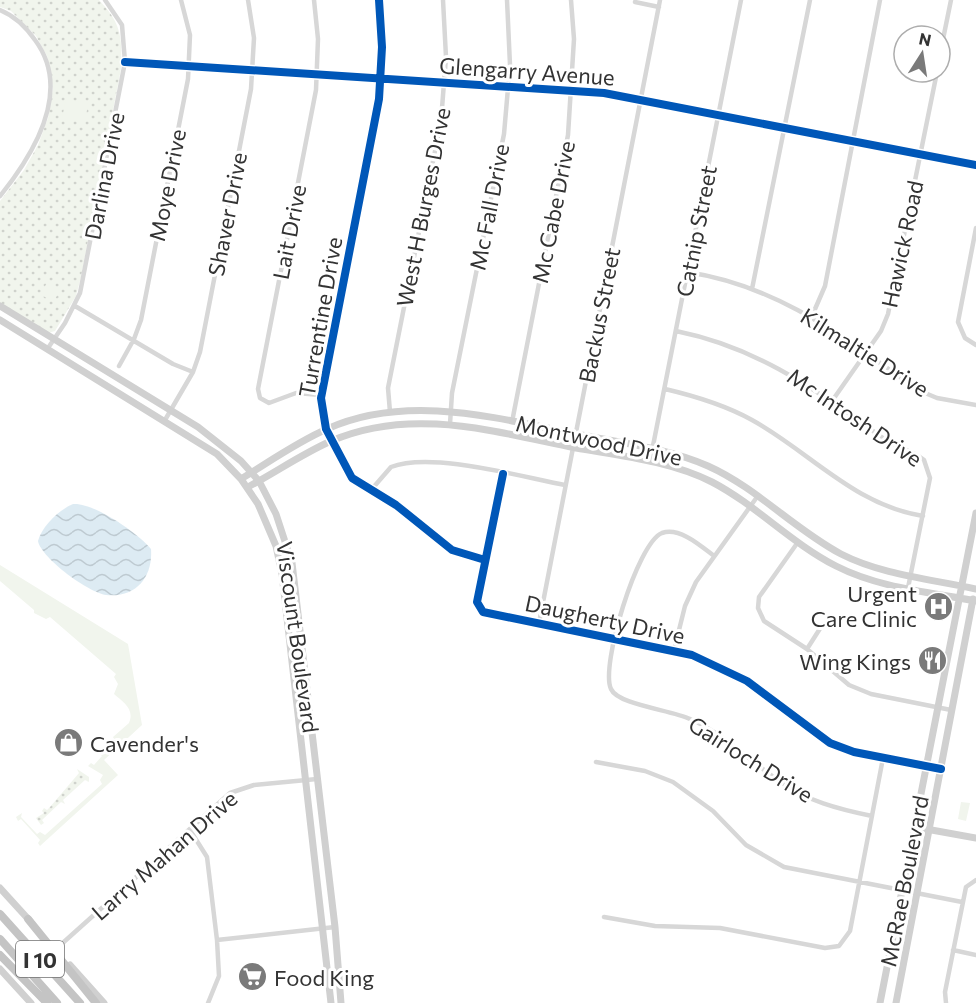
<svg xmlns="http://www.w3.org/2000/svg" width="976" height="1003" font-family="Commissioner,sans-serif">
<defs>
<pattern id="grass-dots" width="8" height="8" patternUnits="userSpaceOnUse" patternTransform="scale(1.5)"><rect width="8" height="8" fill="#f1f5ed"/><path d="M2 2h.1M6 6h.1" fill="none" stroke="#cfd2cc" stroke-width="1.8" stroke-linecap="round"/></pattern>
<pattern id="water-waves" width="16" height="10" patternUnits="userSpaceOnUse" patternTransform="scale(1.5)"><rect width="16" height="10" fill="#ddebf3"/><path d="M0 5q4-4 8 0t8 0" fill="none" stroke="#becad1"/></pattern>
</defs>
<rect width="100%" height="100%" fill="#fff"/>
<!-- grass -->
<path fill="url(#grass-dots)" d="M0,0H99C122,24 122,37 121,69L81,277L76,296L55,331L48,333L0,303V201L24,170L38,145L48,118L53,88L47,56L36,36L11,11L0,7Z
M77,769L89,777V782L85,780L63,800L65,804L61,802L42,820L44,823L41,825L36,818L44,813L42,811L44,808L47,810L50,807L79,773Z"/>
<!-- garden -->
<path fill="#f1f5ed" d="M66,99L88,104L85,122L62,118Z
M47,283L60,291L53,302L40,294Z
M0,565L128,644L142,725L104,760L118,775L40,846L38,843L40,840L21,819L18,821L16,817L22,813L21,817L37,834L40,832L45,835L102,784L100,780L103,775L88,766L91,763L94,765L102,756L99,753L101,751L105,752L115,741L113,737L129,723C135,709 123,702 114,694L118,684L114,677L116,674L50,617L46,619L34,613V610L0,581Z
M961,802L970,803L966,821L958,819Z"/>
<!-- water -->
<path fill="url(#water-waves)" d="M73,504C93,502 138,533 151,549C153,577 136,598 106,595C89,593 41,558 38,541C42,526 59,510 73,504Z"/>
<g fill="none" stroke-linecap="round" stroke-linejoin="round">
<!-- street -->
<path stroke="#d7d7d7" stroke-width="4.5" d="M314,0L318,39L316,90L258,389L260,398L269,403L296,393L321,395
M635,2L659,7
M0,10C15,16 26,27 35,40C73,91 33,155 0,196
M940,54L951,0
M125,62L382,78
M976,228L958,322L965,338L976,345
M687,272C780,286 844,338 918,390L937,398L976,405
M752,289L810,0
M75,306L173,364L193,372
M812,316L825,286L880,0
M676,331C760,348 815,390 883,438C896,447 912,450 924,460L930,478L908,588
M48,348L65,323L80,293L125,62L122,25L105,0
M119,366L134,339L141,320L188,79L190,35L181,0
M665,389C695,396 725,405 752,420C810,452 854,505 923,516
M832,401L881,331L888,314L937,72
M390,412L388,388L441,121L446,57L443,0
M165,420L193,372L200,352L251,89L254,38L248,0
M512,422L568,135L574,39L571,0
M450,424L452,393L504,134L510,65L507,0
M333,440L352,478L396,505L452,550L485,560
M650,461L741,0
M503,474L477,602L483,612L692,655L747,681L830,743L854,752L941,769
M371,490L391,467C431,451 522,477 565,485
M798,542L759,597L758,608L764,621L807,649L849,685L871,694L951,710
M714,556C701,546 680,527 662,533C637,543 600,667 611,689C618,705 672,710 690,719C726,735 747,759 779,781C807,801 838,809 872,816
M539,623L660,0
M807,649L821,627
M674,650L685,606L696,582L757,497
M596,762L645,771L673,782L713,811L746,845L784,867L962,902
M190,830L207,857L217,940L219,976L208,1003
M604,917L655,926L720,928L825,948L839,946L850,931L883,758
M217,940L335,927
M56,949L230,793L254,785L317,779
M953,950L976,955
M946,1003L945,992L966,887L976,880"/>
<!-- secondary -->
<path stroke="#d0d0d0" stroke-width="7" d="M382,78L619,95L976,165
M0,306L198,427L241,461L259,481L276,514L292,563L335,927L341,1003
M0,320L217,454L241,479L258,504L276,546L282,574L331,1003
M333,440L323,418L321,398L379,99L382,47L379,0
M241,479C269,462 297,442 327,429C407,393 496,418 577,434C621,443 667,448 708,466C757,488 794,529 841,554C882,575 931,579 976,589
M248,487C276,472 302,454 331,441C412,406 495,432 576,448C622,456 670,461 712,482C756,505 791,543 836,566C879,588 929,592 976,601
M915,827L976,838
M0,888L30,921
M70,965L104,1003
M0,969L31,1003
M880,1003L976,513
M896,1003L973,599"/>
<!-- highway -->
<path stroke="#c4c4c4" stroke-width="8" d="M0,914L80,1003
M28,919L96,1003
M0,939L57,1003
M0,955L47,1003"/>
<defs>
<path id="cycleway" d="M379,0L382,47L379,99L321,398L326,429L352,478L396,505L452,550L485,560
M125,62L604,93L976,165
M503,474L477,602L483,612L692,655L747,681L830,743L854,752L941,769"/>
</defs>
<!-- cycleway casing -->
<use href="#cycleway" stroke="#fff" stroke-width="11"/>
<!-- cycleway -->
<use href="#cycleway" stroke="#0057b8" stroke-width="8"/>
</g>
<!-- icons -->
<defs>
<symbol id="hospital-disc" viewBox="-11 -11 22 22"><circle r="9.5" fill="#7a7a7a" stroke="#fff"/><path d="M-5-5h3v3.5h4V-5h3V5h-3V1.5h-4V5h-3Z" fill="#fff"/></symbol>
<symbol id="restaurant-disc" viewBox="-11 -11 22 22"><circle r="9.5" fill="#7a7a7a" stroke="#fff"/><path d="M-5-6h1v4h1v-4h1v4h1v-4h1v5L-1.5 .5V6h-2V.5L-5-1ZM5-6V6H3V1.5H1.5Q1.5-4 5-6Z" fill="#fff"/></symbol>
<symbol id="shop-disc" viewBox="-11 -11 22 22"><circle r="9.5" fill="#7a7a7a" stroke="#fff"/><path d="M-5-2.5h2.3a2.7 3.5 0 0 1 5.4 0H5L5.5 6h-11ZM-1.5-2.5h3a1.5 2.3 0 0 0-3 0Z" fill="#fff"/></symbol>
<symbol id="supermarket-disc" viewBox="-11 -11 22 22"><circle r="9.5" fill="#7a7a7a" stroke="#fff"/><path d="M-6-5.5h2.5l.6 2H6L4.5 2H-2.5L-4.4-4H-6ZM-1.5 3.2a1.3 1.3 0 1 0 .1 0ZM3 3.2a1.3 1.3 0 1 0 .1 0Z" fill="#fff"/></symbol>
</defs>
<g fill-rule="evenodd">
<use href="#hospital-disc" x="922" y="590" width="33" height="33"/>
<use href="#restaurant-disc" x="916" y="644" width="33" height="33"/>
<use href="#shop-disc" x="52" y="726" width="33" height="33"/>
<use href="#supermarket-disc" x="236" y="960" width="33" height="33"/>
</g>
<g text-anchor="middle" dominant-baseline="central" stroke-width="6" stroke-linejoin="round" paint-order="stroke">
<!-- shield labels -->
<rect fill="#fff" stroke="#707070" stroke-width="1.5" x="16" y="941" width="48" height="36" rx="4.5"/>
<g font-size="21" font-weight="bold" fill="#333">
<text x="40" y="959">I 10</text>
</g>
<!-- street labels -->
<g font-size="22" fill="#333" stroke="#fff">
<text transform="translate(527 71) rotate(4)">Glengarry Avenue</text>
<text transform="translate(104 176) rotate(-79)">Darlina Drive</text>
<text transform="translate(167 185) rotate(-79)">Moye Drive</text>
<text transform="translate(423 207) rotate(-79)">West H Burges Drive</text>
<text transform="translate(489 207) rotate(-79)">Mc Fall Drive</text>
<text transform="translate(553 212) rotate(-79)">Mc Cabe Drive</text>
<text transform="translate(227 214) rotate(-79)">Shaver Drive</text>
<text transform="translate(696 231) rotate(-79)">Catnip Street</text>
<text transform="translate(289 232) rotate(-79)">Lait Drive</text>
<text transform="translate(902 244) rotate(-78)">Hawick Road</text>
<text transform="translate(599 315) rotate(-79)">Backus Street</text>
<text transform="translate(320 317) rotate(-80)">Turrentine Drive</text>
<text transform="translate(865 352) rotate(32)">Kilmaltie Drive</text>
<text transform="translate(855 417) rotate(34)">Mc Intosh Drive</text>
<text transform="translate(599 440) rotate(12)">Montwood Drive</text>
<text transform="translate(605 619) rotate(12)">Daugherty Drive</text>
<text transform="translate(298 637) rotate(82)">Viscount Boulevard</text>
<text transform="translate(751 759) rotate(32)">Gairloch Drive</text>
<text transform="translate(164 855) rotate(-41)">Larry Mahan Drive</text>
<text transform="translate(904 881) rotate(-79)">McRae Boulevard</text>
</g>
<!-- poi labels -->
<g font-size="22" fill="#333" stroke="#fff" text-anchor="end">
<text x="917" y="593">Urgent<tspan x="917" dy="25">Care Clinic</tspan></text>
<text x="911" y="661">Wing Kings</text>
<text x="90" y="743" text-anchor="start">Cavender's</text>
<text x="274" y="977" text-anchor="start">Food King</text>
</g>
</g>
<!-- north arrow -->
<g transform="translate(922 54) rotate(12)"><circle r="28" fill="#ffffff" stroke="#adadad" stroke-width="1.5"/>
<path d="M0-4.5L10 22L0 15L-10 22Z" fill="#7a7a7a"/>
<text y="-9" font-size="16" font-weight="bold" text-anchor="middle" fill="#333333">N</text>
</g>
</svg>
